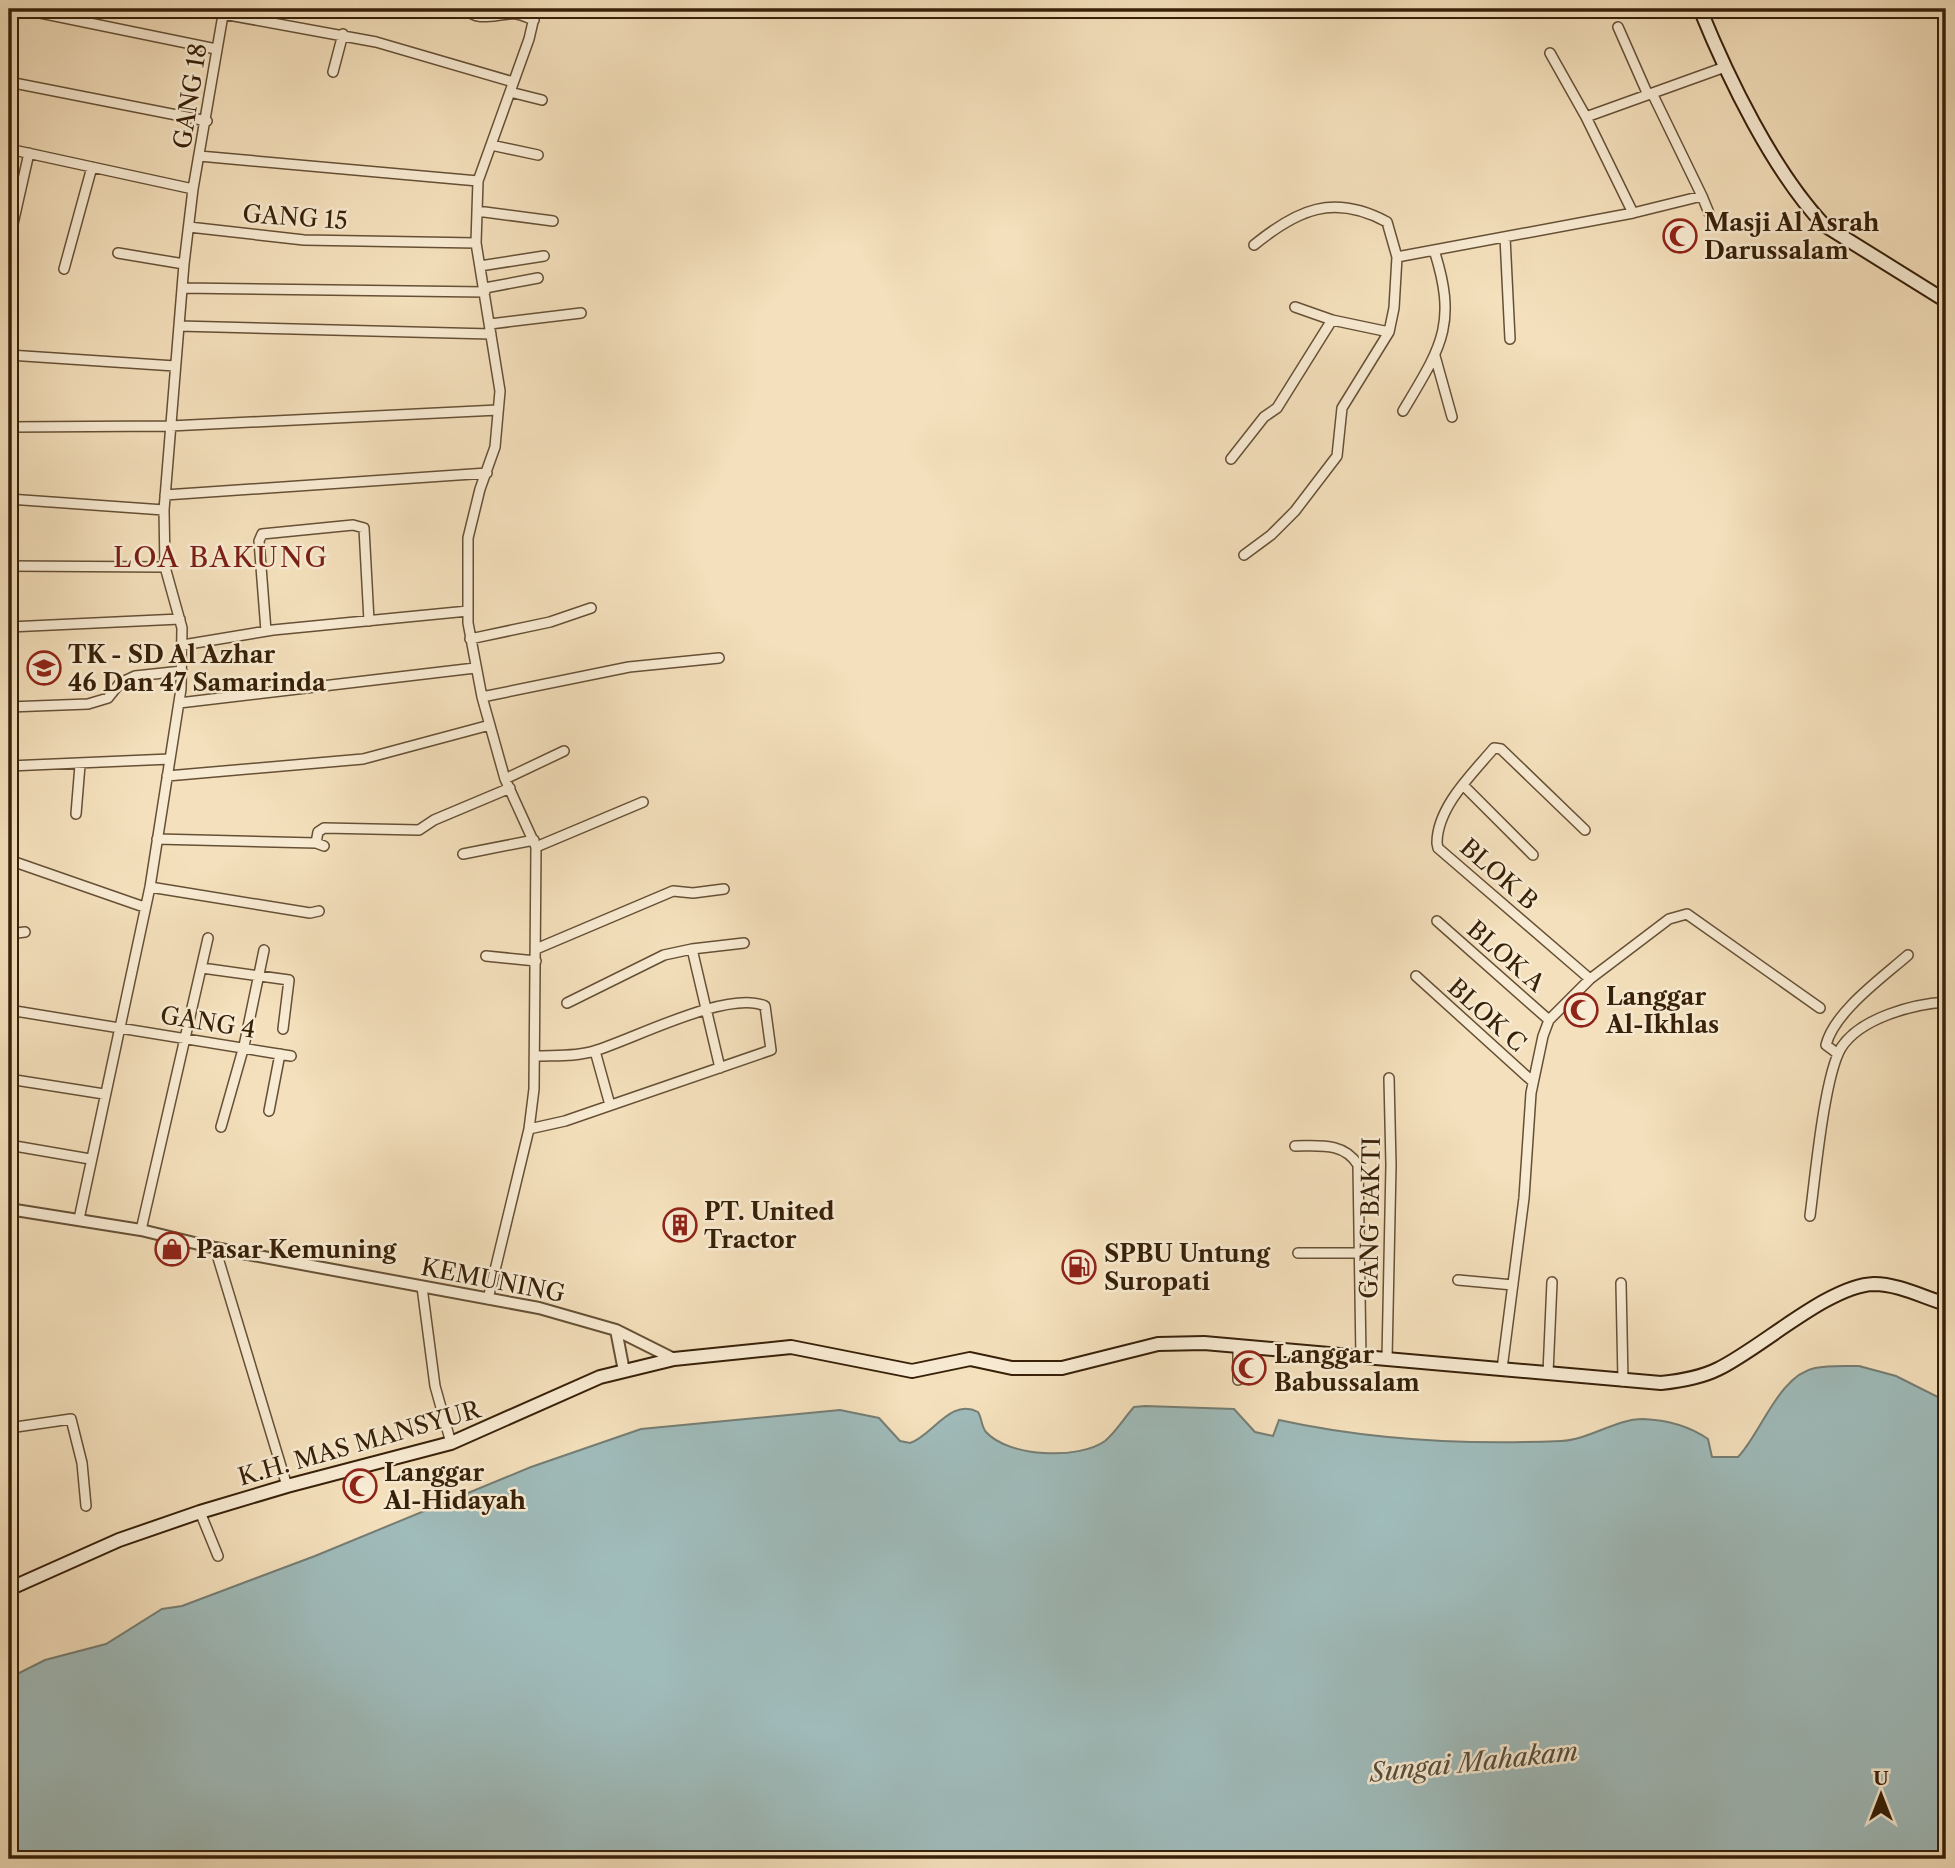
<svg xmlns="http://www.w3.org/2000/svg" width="1955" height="1868" font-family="'Libre Caslon Text',serif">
<rect width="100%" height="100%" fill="#f4e0bc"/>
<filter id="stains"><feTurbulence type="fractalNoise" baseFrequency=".00286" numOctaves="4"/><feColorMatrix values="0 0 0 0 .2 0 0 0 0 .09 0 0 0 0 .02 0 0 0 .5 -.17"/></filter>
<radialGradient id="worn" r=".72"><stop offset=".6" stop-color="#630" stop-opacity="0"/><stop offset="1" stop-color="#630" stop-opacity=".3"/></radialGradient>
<!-- water -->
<path fill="#9fbbba" stroke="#757d73" stroke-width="2" d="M1859,1366L1896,1376L1946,1401V1859H9V1678L45,1660L106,1644L162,1609L182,1606L315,1556L531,1467L641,1429L840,1410L879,1418L900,1441L910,1443C932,1436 951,1397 978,1412C982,1418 981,1426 986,1432C1008,1457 1079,1460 1105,1441C1116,1432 1124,1418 1134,1407L1145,1406L1234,1409L1255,1432L1273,1436L1279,1420C1370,1440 1468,1445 1561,1441C1589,1440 1615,1419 1643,1419C1668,1420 1689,1426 1708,1439L1712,1457H1738C1761,1433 1779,1375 1815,1368C1829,1365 1845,1366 1859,1366Z"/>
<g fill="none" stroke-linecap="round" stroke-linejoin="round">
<defs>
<path id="minor" d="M21,9L216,49
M466,9C478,24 500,12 517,14C523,15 528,18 534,20
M223,14L376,42L513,82
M1618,27L1648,95
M1550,53L1586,117
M333,72L343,34
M9,82L207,121
M510,92L542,100
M491,145L538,155
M9,149L193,189
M199,156L478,181
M1702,196L1709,213
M477,211L553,221
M1633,213L1702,196L1652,93
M189,227L304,240L476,243
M10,237L29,153
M1505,237L1510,339
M1254,245C1297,210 1333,193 1387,222L1397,257
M118,253L184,264
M480,266L544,256
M64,269L92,167
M182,288L485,292
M485,288L538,278
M1295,307L1332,320L1389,332
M490,324L581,313
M179,326L491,334
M9,355L175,366
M1435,356L1452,417
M1403,411C1441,347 1458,325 1434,250
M9,427L170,426L498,410
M1231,459L1264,417L1277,408L1332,320
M165,495L487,473
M9,499L164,510
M1244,555L1271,535L1295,511L1337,456L1342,408L1389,332L1394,308L1397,257L1633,213L1586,117L1725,67
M9,566L165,567
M9,627L180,619
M266,631L259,541L262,534L353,525L364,528L369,621
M470,639L550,622L591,608
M183,645L273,630L468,611
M482,697L629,667L719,658
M179,703L475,668
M9,707L88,704L108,698L120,683L135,676L182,671
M9,766L170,759
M167,776L363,759L490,725
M505,779L564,751
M1463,785L1533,855
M76,814L80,765
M1585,830L1501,749L1494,748C1473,773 1437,807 1437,843L1438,848L1590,979
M157,839L316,843L324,846
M316,843L318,832L324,828L419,830L434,820L510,788
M536,847L643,802
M463,854L534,840
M9,860L144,907
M150,887L310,913L319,911
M1437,921L1549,1020
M9,934L25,932
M536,949L673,891L693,893L724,889
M692,949L744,943
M486,956L536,961
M202,968L289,980L283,1029
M1416,976L1532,1081
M567,1003L664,955L692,949L720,1068
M9,1010L291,1056
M595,1051L610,1105
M1838,1054L1826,1045C1834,1012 1883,977 1908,955
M9,1079L104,1094
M269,1111L280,1054
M221,1127L244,1046L264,950
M529,1129L565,1121L771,1050L765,1006C728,989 632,1040 594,1051C575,1057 554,1055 535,1056
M9,1145L90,1159
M1295,1146C1319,1146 1344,1142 1358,1165L1361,1358
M1810,1216C1815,1179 1824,1077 1841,1048C1860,1018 1913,1004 1946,1002
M79,1219L150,887L181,689L182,628L165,567L164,510L184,264L193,189L224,9
M141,1230L208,938
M215,1248L287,1486
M1298,1253H1359
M1458,1280L1513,1285
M1621,1283L1623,1381
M422,1287L435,1386L451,1443
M488,1299L529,1129L534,1089L536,847L505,779L482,697L468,623V538L480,489L495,447L500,391L476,243L478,181L529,39L536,9
M1238,1345V1380
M1387,1359L1391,1165L1389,1078
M1502,1369L1524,1198L1531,1093L1543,1036L1549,1020L1590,979L1669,919L1687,914L1820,1008
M1548,1373L1552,1282
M9,1428L71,1419L82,1463L86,1506
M200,1512L218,1556"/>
<path id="tertiary" d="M9,1209L141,1230L215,1248L539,1308L616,1330L674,1359
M616,1330L624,1371"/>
<path id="secondary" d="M1700,9C1728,78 1773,171 1824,225L1946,301
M9,1589L119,1540L200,1512L287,1486L451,1443L600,1377L674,1359L791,1347L912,1371L970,1359L1012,1368H1062L1158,1344L1204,1343L1661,1383C1680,1381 1700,1378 1718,1369C1760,1349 1829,1285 1874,1284C1898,1284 1923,1297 1946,1304"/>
</defs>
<!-- minor casing -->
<use href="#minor" stroke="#665035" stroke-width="12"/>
<!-- tertiary casing -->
<use href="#tertiary" stroke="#665035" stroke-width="14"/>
<!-- secondary casing -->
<use href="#secondary" stroke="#372008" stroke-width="16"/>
<!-- minor -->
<use href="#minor" stroke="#f8ebd3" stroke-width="9"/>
<!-- tertiary -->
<use href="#tertiary" stroke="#f8ebd3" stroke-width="10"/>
<!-- secondary -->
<use href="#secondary" stroke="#f8ebd3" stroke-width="12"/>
</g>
<!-- icons -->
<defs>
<symbol id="mosque-ring" viewBox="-11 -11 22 22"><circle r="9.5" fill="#f8ebd3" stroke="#8f2418" stroke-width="1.5"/><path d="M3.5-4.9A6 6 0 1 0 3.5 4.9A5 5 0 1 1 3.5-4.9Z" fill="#8f2418"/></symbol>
<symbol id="school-ring" viewBox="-11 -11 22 22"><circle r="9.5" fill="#f8ebd3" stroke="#8f2418" stroke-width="1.5"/><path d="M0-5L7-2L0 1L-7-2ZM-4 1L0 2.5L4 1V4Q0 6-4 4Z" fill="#8f2418"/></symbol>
<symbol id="building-ring" viewBox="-11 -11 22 22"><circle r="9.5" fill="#f8ebd3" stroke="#8f2418" stroke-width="1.5"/><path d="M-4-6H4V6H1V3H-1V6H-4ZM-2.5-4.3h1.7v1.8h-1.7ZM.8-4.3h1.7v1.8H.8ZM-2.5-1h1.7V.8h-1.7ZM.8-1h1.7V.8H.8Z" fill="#8f2418"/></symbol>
<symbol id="shop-ring" viewBox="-11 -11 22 22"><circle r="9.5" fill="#f8ebd3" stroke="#8f2418" stroke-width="1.5"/><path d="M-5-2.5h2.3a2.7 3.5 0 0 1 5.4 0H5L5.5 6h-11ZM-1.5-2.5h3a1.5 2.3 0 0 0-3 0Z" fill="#8f2418"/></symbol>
<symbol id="fuel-ring" viewBox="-11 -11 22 22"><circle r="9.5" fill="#f8ebd3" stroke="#8f2418" stroke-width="1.5"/><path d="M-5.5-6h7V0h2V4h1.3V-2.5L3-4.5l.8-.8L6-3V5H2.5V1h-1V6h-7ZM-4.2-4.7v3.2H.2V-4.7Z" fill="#8f2418"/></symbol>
</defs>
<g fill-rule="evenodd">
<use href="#mosque-ring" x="1661" y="217" width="38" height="38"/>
<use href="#school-ring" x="25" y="649" width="38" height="38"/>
<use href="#mosque-ring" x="1562" y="991" width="38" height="38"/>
<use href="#building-ring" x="661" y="1206" width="38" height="38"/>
<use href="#shop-ring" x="153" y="1230" width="38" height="38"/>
<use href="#fuel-ring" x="1060" y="1248" width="38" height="38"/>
<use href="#mosque-ring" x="1230" y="1349" width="38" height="38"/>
<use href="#mosque-ring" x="341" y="1467" width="38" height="38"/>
</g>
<g text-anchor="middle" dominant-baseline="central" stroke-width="5" stroke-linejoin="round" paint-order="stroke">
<!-- street labels -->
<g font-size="24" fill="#372008" stroke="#f8ebd3">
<text transform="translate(190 96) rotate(-81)">GANG 18</text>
<text transform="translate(295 217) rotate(4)">GANG 15</text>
<text transform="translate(1499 874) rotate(41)">BLOK B</text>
<text transform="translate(1506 956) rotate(41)">BLOK A</text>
<text transform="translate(1487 1015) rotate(42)">BLOK C</text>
<text transform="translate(208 1022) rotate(9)">GANG 4</text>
<text transform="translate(1370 1218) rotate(-89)">GANG BAKTI</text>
<text transform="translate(493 1280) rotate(11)">KEMUNING</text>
<text transform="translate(359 1443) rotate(-16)">K.H. MAS MANSYUR</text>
</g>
<!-- poi labels -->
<g font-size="24" font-weight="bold" fill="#372008" stroke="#f8ebd3" text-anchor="start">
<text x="1704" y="222">Masji Al Asrah<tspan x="1704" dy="28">Darussalam</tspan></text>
<text x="68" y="654">TK - SD Al Azhar<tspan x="68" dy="28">46 Dan 47 Samarinda</tspan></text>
<text x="1606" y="996">Langgar<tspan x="1606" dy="28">Al-Ikhlas</tspan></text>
<text x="704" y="1211">PT. United<tspan x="704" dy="28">Tractor</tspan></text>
<text x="196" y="1249">Pasar Kemuning</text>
<text x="1104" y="1253">SPBU Untung<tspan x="1104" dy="28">Suropati</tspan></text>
<text x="1274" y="1354">Langgar<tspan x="1274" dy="28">Babussalam</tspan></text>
<text x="384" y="1472">Langgar<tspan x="384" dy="28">Al-Hidayah</tspan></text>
</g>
<!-- water labels -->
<g font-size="26" font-style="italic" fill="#564e3d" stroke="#f8ebd3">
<text transform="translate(1474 1762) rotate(-6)">Sungai Mahakam</text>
</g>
<!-- quarter labels -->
<g font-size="28" letter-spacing="2" fill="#7a1f14" stroke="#f8ebd3">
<text x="221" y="557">LOA BAKUNG</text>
</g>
</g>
<!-- margin -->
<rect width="1955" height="1868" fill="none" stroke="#f4e0bc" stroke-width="35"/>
<rect x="10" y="10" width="1934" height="1847" fill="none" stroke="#372008" stroke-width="3.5"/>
<rect x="18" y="18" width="1920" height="1833" fill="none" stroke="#372008" stroke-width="2"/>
<!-- north arrow -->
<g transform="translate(1881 1795)" stroke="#f8ebd3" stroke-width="5" paint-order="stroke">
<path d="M0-5L12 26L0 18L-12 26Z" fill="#372008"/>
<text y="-10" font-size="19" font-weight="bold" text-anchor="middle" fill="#372008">U</text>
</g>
<rect width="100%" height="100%" filter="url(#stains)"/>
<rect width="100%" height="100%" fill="url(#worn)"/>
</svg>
